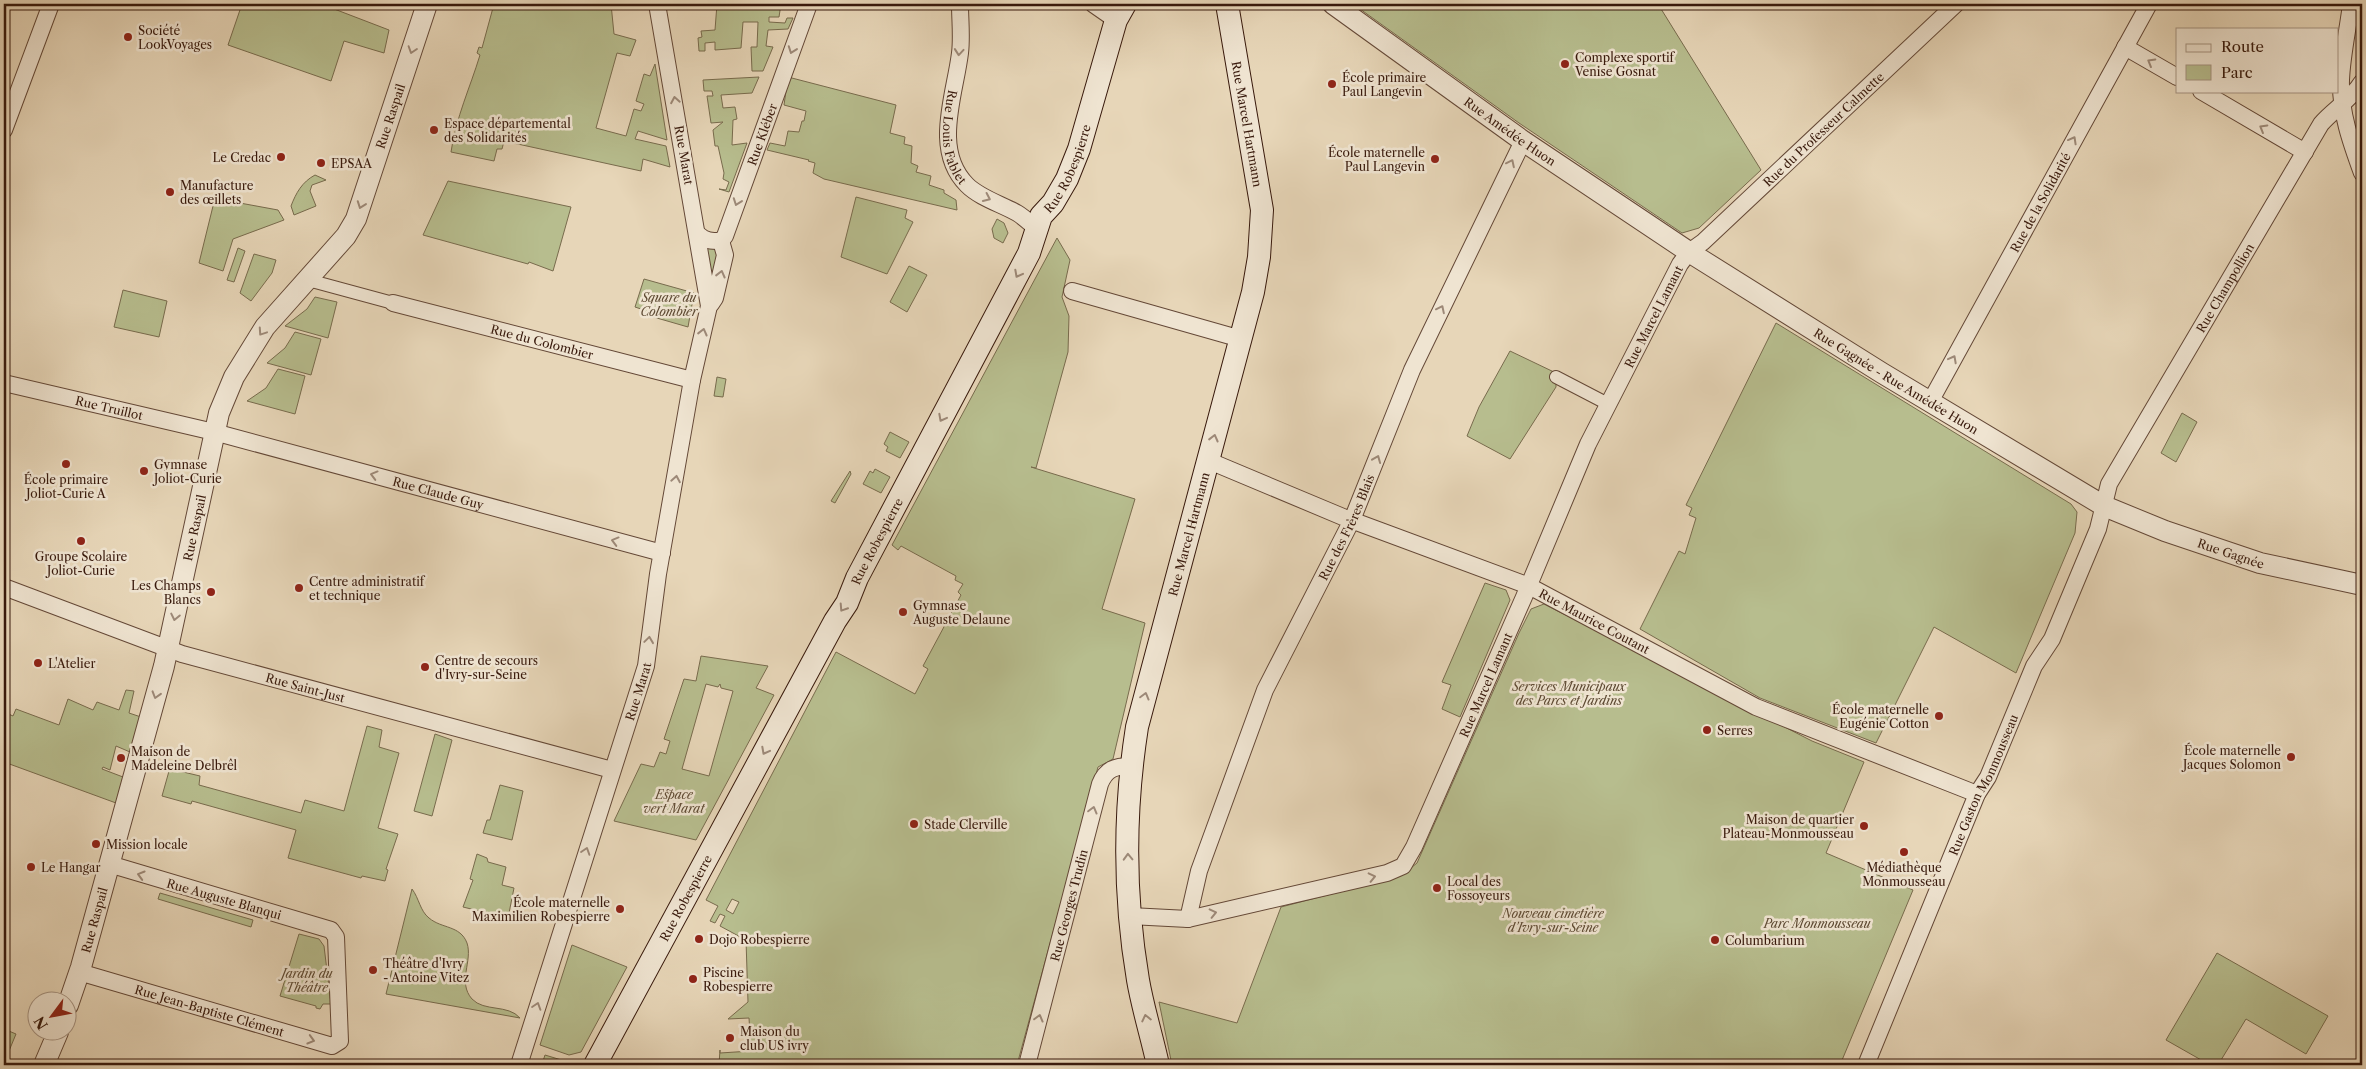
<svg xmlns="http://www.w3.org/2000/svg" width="2366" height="1069" font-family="'Libre Caslon Text',serif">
<rect width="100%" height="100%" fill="#e7d6b8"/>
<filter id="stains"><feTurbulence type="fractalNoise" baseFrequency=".004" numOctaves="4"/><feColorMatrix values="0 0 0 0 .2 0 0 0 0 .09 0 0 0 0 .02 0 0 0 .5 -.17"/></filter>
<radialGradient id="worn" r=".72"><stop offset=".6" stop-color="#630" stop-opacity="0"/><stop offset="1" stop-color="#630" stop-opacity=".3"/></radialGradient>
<!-- green -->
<path fill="#b7bd8e" stroke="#786b4d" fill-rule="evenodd" d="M242,4H330L329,7L389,30L384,53L344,41L331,81L228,45Z
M494,4H611L614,34L636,40L630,56L617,53L596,128L626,136L634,109L641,111L644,104L636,101L644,74L650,76L655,64L667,140L638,131L635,139L666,146L670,167L643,159L641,171L504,141L502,149H497L494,161L451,152C456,117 470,88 480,55L477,53L479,47L482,48Z
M717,4H781L779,17H769V22L785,23L787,18H793L788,29L768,30L766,46L773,47L763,71H752L751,47H757L758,22H743L741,48L715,50V42L705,43V51H699L698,38L702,37L701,31L715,30Z
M1353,4H1658L1761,170L1699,228L1682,233L1519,123Z
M759,77L752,93L721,95L723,108L735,107L737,119L733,120L732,145L747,143L729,192L719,189L726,190L729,182L723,179L724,173L718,146H715L713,130L723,122L711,123L707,96H713L712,91H704L703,80Z
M788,77L896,105L890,133L905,137L904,144L912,146L911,163L918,166L916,172L931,176L929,185L944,190V193L956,200L957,210L824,179L813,173L815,163L808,161L809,160L767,150L770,143L785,146L788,131L799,132L802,121H804L806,111L784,105Z
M315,175L326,180L312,185L310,191L316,206L294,215L291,206C296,193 302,182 315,175Z
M448,181L571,207L553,271L529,262L528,264L423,235Z
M856,197L907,210L905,218L913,222L887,274L841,257Z
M218,199L278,210L284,220L233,239L223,271L199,263L214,202Z
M997,219L1004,223L1008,233L1003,243L994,238L992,229Z
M1057,238L1070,260L1062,297L1069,316L1068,352L1036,468L1031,467L1135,499L1102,609L1145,623L1113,759L1098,767L1017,1065H808L764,1060L719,1064L720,1050V1053L751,1051L749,1018L728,1019L748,1002L746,940L720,926L725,916L720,914L715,923L710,921L718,906L706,900L836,652L915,694L928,669L923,666L961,595L958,592L963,584L955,580L956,576L901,546L898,550L892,545ZM732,899L739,902L733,914L726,910Z
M711,246L721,253L711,278L706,250Z
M238,248L245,251L234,282L227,280Z
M254,254L276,260L272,273L251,301L240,293Z
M909,266L927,275L907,312L890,302Z
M644,279L694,293L688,327L643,314L644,310L635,307Z
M123,290L167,301L159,337L114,327Z
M315,297L337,302L328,338L285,326L307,309Z
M1776,323L2071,504L2077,512L2075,533L2016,673L1934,627L1876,743L1760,698L1640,629L1679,551L1685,554L1696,518L1689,515L1692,508L1686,505Z
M295,332L321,339L311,375L267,363L285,348Z
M1510,351L1556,373V387L1510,459L1467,436L1479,407Z
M278,369L305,376L295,414L247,401L266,388Z
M717,377L726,379L723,397L714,396Z
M2182,413L2197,422L2176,462L2161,453Z
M890,432L909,442L900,458L886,451L888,447L884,444Z
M875,469L890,477L881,493L863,484L870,471L873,473Z
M850,471L851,474L835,503L831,501Z
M1485,583L1506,590L1510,600L1460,717L1442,709L1451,685L1442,682Z
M1544,604L1812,741L1864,762L1826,853L1913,890L1840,1065H1172L1159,1002L1237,1023L1281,907L1401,876L1417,863L1519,633L1531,609Z
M701,656L768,666L756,688L774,695L696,840L614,821L641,764L654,767L660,752L666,754L670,741L664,739L684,679L696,681ZM706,684L718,687L720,684L721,688L733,691L709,776L682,769Z
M126,690L134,691L129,713L141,717L130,752L116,746L110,770L103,767L102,769L123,777L116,803L4,762V712L13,716L16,709L59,725L68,699L93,710L97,702L119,710Z
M367,726L382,730L379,747L399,753L378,828L398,834L386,869L388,870L385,881L362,876L361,878L288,858L296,830L192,801L191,804L162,796L171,764L180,766L179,771L200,776L199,785L301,813L305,800L344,811Z
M435,734L452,740L432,816L414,811Z
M500,785L523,791L512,840L483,833L487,820H490Z
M477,854L487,858L488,862L506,867L502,885L514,888L508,918L463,907L473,880L470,879Z
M412,889C419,898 420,911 429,918C442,929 460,925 467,943C473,961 457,982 472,999C484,1012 508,1004 520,1018L386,994Z
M160,893L253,920L251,927L158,899Z
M299,934L319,939L324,946L331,1004H323L320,1009L316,1008V1006L280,996Z
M572,945L627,967L581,1052L569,1055L540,1045Z
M2217,953L2328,1016L2306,1054L2246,1019L2218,1065H2210L2166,1040Z
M4,1029L16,1034L4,1063Z
M545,1055L568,1062L567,1065L542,1064Z"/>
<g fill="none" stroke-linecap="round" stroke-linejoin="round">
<defs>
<path id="pedestrian" d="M308,280L393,303
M1556,377L1608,404"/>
<g id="minor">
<path id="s1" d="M960,4C960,20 962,37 960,53C955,95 932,150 967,185C980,198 1001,204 1017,213C1024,217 1031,224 1038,230"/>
<path d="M1093,4L1116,20"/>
<path d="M2351,4C2348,29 2342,55 2341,80C2340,112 2351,143 2362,173"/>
<path d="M2125,47L2177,77"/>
<path d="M2201,91L2305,152"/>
<path d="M4,130L51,4"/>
<path id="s2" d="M699,235C705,241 712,241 721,241L725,236L809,4"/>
<path d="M1072,291L1241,339"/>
<path id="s3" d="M393,303L692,380"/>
<path d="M711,304L715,298L725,255L721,241"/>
<path id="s4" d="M4,383L214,432L662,553"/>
<path id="s5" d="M1930,402L2149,4"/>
<path id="s6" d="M1207,460L1343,517L1529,586L1756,707L1977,794"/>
<path id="s7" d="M4,587L182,654L612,770"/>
<path id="s8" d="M1130,916L1188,919L1387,873L1403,866L1414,847L1524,597L1588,444L1680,264L1689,252L1703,242L1956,4"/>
<path id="s9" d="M1188,919L1199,871L1265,690L1352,520L1412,370L1523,141"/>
<path id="s10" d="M79,972L332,1046L340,1041L336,937L331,930L109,864"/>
<path id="s11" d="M519,1065L646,666L658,574L692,380L709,306L657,4"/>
<path id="s12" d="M1027,1065L1100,784C1106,769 1115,766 1131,766"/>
<path id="s13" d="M1866,1065L1977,794L1988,777L2034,666L2052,639L2098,529L2109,484L2321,124C2334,109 2351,100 2362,82"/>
</g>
<g id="tertiary">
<path id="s14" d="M1333,4L1523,141L1689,252L1882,373L2104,506L2165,531L2260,563L2362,585"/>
<path id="s15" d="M68,1005L81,967L164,666L219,413L234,377L265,327L346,236L356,219L427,4"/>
<path d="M44,1065L58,1032"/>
</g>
<g id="secondary">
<path id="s16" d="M595,1065L835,621L847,603L857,578L1029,253L1041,216L1053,203L1067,179L1079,149L1116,20L1125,4"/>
<path id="s17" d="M1158,1065C1152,1037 1143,1009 1138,980C1124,897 1124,810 1137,727L1253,292L1259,257L1262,210L1227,4"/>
</g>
</defs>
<!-- pedestrian casing -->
<use href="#pedestrian" stroke="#644837" stroke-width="14"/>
<!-- minor casing -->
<use href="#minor" stroke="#644837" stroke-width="18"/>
<!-- tertiary casing -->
<use href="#tertiary" stroke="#644837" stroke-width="22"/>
<!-- secondary casing -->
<use href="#secondary" stroke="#38190c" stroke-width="24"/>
<!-- pedestrian -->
<use href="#pedestrian" stroke="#efe4d1" stroke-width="12"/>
<!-- minor -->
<use href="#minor" stroke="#efe4d1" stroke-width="16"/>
<!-- tertiary -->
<use href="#tertiary" stroke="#efe4d1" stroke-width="20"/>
<!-- secondary -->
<use href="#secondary" stroke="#efe4d1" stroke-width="22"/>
</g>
<!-- one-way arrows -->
<defs><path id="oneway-chevron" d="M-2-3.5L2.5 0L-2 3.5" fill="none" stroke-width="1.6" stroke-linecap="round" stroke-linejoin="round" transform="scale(1.25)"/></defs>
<g stroke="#9d8978">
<use href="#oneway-chevron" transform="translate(412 50) rotate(108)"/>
<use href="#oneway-chevron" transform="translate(792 50) rotate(110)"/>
<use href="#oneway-chevron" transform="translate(959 52) rotate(95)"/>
<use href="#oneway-chevron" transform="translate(2151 62) rotate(-150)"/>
<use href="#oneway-chevron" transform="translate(675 100) rotate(-100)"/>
<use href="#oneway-chevron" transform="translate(2263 128) rotate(-150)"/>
<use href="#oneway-chevron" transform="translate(2073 140) rotate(-61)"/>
<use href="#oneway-chevron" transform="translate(1511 163) rotate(-64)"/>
<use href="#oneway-chevron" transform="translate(987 198) rotate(25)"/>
<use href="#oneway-chevron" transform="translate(737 202) rotate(110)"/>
<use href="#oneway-chevron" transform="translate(361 205) rotate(110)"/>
<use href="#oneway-chevron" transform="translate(721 274) rotate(-76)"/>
<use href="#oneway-chevron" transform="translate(1018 274) rotate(118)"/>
<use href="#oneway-chevron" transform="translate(1441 309) rotate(-64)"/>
<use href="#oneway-chevron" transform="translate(262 332) rotate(124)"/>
<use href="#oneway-chevron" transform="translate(703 332) rotate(-76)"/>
<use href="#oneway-chevron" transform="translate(1953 359) rotate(-62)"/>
<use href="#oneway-chevron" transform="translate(942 418) rotate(118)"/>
<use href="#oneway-chevron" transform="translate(1214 438) rotate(-76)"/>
<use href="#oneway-chevron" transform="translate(1377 459) rotate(-68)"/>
<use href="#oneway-chevron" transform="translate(374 475) rotate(-165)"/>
<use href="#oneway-chevron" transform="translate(676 479) rotate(-80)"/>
<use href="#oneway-chevron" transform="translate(615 541) rotate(-165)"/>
<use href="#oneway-chevron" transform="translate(843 608) rotate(123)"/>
<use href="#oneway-chevron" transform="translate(175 617) rotate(102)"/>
<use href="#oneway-chevron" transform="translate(649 640) rotate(-82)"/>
<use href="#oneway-chevron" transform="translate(156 695) rotate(107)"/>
<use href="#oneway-chevron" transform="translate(1145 696) rotate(-75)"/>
<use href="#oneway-chevron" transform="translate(765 751) rotate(118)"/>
<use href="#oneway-chevron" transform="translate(1093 810) rotate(-75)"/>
<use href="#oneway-chevron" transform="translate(586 851) rotate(-72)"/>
<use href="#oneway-chevron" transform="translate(1128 857) rotate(-92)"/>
<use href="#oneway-chevron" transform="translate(141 875) rotate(-164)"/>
<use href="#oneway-chevron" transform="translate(1372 877) rotate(-13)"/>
<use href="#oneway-chevron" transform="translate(1213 913) rotate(-13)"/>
<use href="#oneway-chevron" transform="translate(537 1006) rotate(-72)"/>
<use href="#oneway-chevron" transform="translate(1039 1018) rotate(-75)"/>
<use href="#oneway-chevron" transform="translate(1146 1018) rotate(-103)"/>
<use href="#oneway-chevron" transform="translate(311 1040) rotate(16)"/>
</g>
<!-- markers -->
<g fill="#8f2418" stroke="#efe4d1" stroke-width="2">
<circle cx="128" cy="37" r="5"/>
<circle cx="1565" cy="64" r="5"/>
<circle cx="1332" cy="84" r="5"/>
<circle cx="434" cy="130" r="5"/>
<circle cx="281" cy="157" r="5"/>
<circle cx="1435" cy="159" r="5"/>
<circle cx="321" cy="163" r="5"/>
<circle cx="170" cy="192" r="5"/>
<circle cx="66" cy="464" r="5"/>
<circle cx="144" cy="471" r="5"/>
<circle cx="81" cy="541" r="5"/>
<circle cx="299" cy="588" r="5"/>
<circle cx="211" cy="592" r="5"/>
<circle cx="903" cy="612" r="5"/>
<circle cx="38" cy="663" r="5"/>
<circle cx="425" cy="667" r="5"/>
<circle cx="1939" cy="716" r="5"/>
<circle cx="1707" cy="730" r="5"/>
<circle cx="2291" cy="757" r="5"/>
<circle cx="121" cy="758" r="5"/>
<circle cx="914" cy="824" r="5"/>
<circle cx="1864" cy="826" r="5"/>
<circle cx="96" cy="844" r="5"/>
<circle cx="1904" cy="852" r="5"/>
<circle cx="31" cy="867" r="5"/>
<circle cx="1437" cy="888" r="5"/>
<circle cx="620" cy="909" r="5"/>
<circle cx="699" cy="939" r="5"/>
<circle cx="1715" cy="940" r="5"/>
<circle cx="373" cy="970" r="5"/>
<circle cx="693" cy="979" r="5"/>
<circle cx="730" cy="1038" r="5"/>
</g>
<g text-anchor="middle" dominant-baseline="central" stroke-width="5" stroke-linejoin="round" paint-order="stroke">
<!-- poi labels -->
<g font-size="12" fill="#38190c" stroke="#efe4d1" text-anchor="start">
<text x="138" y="30">Société<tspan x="138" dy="14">LookVoyages</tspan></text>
<text x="1575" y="57">Complexe sportif<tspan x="1575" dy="14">Venise Gosnat</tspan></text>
<text x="1342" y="77">École primaire<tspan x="1342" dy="14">Paul Langevin</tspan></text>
<text x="444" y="123">Espace départemental<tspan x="444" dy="14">des Solidarités</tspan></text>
<text x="1425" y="152" text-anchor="end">École maternelle<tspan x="1425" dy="14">Paul Langevin</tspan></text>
<text x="271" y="157" text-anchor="end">Le Credac</text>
<text x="331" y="163">EPSAA</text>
<text x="180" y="185">Manufacture<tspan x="180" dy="14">des œillets</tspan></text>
<text x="154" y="464">Gymnase<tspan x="154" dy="14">Joliot-Curie</tspan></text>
<text x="66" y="479" text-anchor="middle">École primaire<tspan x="66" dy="14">Joliot-Curie A</tspan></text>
<text x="81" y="556" text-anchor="middle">Groupe Scolaire<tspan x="81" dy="14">Joliot-Curie</tspan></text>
<text x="309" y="581">Centre administratif<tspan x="309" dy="14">et technique</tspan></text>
<text x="201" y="585" text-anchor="end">Les Champs<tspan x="201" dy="14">Blancs</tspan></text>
<text x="913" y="605">Gymnase<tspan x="913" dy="14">Auguste Delaune</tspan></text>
<text x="435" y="660">Centre de secours<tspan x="435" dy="14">d'Ivry-sur-Seine</tspan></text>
<text x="48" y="663">L'Atelier</text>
<text x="1929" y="709" text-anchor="end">École maternelle<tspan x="1929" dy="14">Eugénie Cotton</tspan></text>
<text x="1717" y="730">Serres</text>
<text x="2281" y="750" text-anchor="end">École maternelle<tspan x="2281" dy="14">Jacques Solomon</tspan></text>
<text x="131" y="751">Maison de<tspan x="131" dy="14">Madeleine Delbrêl</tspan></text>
<text x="1854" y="819" text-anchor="end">Maison de quartier<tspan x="1854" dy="14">Plateau-Monmousseau</tspan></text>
<text x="924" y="824">Stade Clerville</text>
<text x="106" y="844">Mission locale</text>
<text x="41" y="867">Le Hangar</text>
<text x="1904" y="867" text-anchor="middle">Médiathèque<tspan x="1904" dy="14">Monmousseau</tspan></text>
<text x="1447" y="881">Local des<tspan x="1447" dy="14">Fossoyeurs</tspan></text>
<text x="610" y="902" text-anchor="end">École maternelle<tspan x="610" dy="14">Maximilien Robespierre</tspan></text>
<text x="709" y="939">Dojo Robespierre</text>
<text x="1725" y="940">Columbarium</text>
<text x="383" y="963">Théâtre d'Ivry<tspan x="383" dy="14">- Antoine Vitez</tspan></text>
<text x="703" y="972">Piscine<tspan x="703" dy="14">Robespierre</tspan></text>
<text x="740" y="1031">Maison du<tspan x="740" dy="14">club US ivry</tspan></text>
</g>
<!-- street labels -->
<g font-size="12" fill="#38190c" stroke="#efe4d1">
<text stroke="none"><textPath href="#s15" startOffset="959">Rue Raspail</textPath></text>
<text transform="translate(1247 124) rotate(80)">Rue Marcel Hartmann</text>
<text stroke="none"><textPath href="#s8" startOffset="1140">Rue du Professeur Calmette</textPath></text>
<text stroke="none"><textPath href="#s14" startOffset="218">Rue Amédée Huon</textPath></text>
<text stroke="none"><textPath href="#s2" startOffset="138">Rue Kléber</textPath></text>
<text stroke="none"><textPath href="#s1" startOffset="135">Rue Louis Fablet</textPath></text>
<text transform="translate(684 155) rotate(80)">Rue Marat</text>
<text stroke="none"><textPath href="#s16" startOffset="1015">Rue Robespierre</textPath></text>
<text stroke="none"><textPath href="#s5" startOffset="228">Rue de la Solidarité</textPath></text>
<text stroke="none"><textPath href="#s13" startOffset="859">Rue Champollion</textPath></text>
<text stroke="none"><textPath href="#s8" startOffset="884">Rue Marcel Lamant</textPath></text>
<text stroke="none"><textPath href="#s3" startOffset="154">Rue du Colombier</textPath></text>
<text stroke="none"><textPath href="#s14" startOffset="678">Rue Gagnée - Rue Amédée Huon</textPath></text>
<text stroke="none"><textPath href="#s4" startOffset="108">Rue Truillot</textPath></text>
<text stroke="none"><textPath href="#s4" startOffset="448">Rue Claude Guy</textPath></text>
<text stroke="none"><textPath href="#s9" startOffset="424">Rue des Frères Blais</textPath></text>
<text stroke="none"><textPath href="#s15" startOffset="494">Rue Raspail</textPath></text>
<text stroke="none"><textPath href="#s17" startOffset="541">Rue Marcel Hartmann</textPath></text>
<text stroke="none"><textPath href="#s16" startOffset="595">Rue Robespierre</textPath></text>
<text stroke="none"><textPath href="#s14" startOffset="1056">Rue Gagnée</textPath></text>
<text stroke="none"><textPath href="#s6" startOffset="420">Rue Maurice Coutant</textPath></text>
<text stroke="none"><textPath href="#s8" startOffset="479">Rue Marcel Lamant</textPath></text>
<text stroke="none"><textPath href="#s7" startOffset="318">Rue Saint-Just</textPath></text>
<text stroke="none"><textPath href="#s11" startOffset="392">Rue Marat</textPath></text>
<text stroke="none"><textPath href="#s13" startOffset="304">Rue Gaston Monmousseau</textPath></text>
<text stroke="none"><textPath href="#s16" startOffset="190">Rue Robespierre</textPath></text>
<text transform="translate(224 899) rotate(16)">Rue Auguste Blanqui</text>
<text stroke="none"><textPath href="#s12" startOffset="165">Rue Georges Trudin</textPath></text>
<text stroke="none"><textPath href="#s15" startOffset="89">Rue Raspail</textPath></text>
<text stroke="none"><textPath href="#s10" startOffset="136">Rue Jean-Baptiste Clément</textPath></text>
</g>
<!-- park labels -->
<g font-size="12" font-style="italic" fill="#5e4a33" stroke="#efe4d1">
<text x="669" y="297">Square du<tspan x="669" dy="14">Colombier</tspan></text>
<text x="1569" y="686">Services Municipaux<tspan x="1569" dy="14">des Parcs et Jardins</tspan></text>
<text x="674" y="794">Espace<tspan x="674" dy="14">vert Marat</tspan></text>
<text x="1553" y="913">Nouveau cimetière<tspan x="1553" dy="14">d'Ivry-sur-Seine</tspan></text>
<text x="1817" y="923">Parc Monmousseau</text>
<text x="307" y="973">Jardin du<tspan x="307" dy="14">Théâtre</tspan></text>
</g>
</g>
<!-- margin -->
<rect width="2366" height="1069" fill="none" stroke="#e7d6b8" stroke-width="20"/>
<rect x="5" y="5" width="2356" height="1059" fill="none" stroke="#38190c" stroke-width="2.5"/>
<rect x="10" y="10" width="2346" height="1049" fill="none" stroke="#38190c"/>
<!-- legend -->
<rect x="2176" y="28" width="162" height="65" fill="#efe4d1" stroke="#a69382"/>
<rect x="2186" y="44" width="25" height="8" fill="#efe4d1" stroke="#a69382"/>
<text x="2221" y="52" font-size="15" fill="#38190c">Route</text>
<rect x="2186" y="65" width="25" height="15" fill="#b7bd8e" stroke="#a69382"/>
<text x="2221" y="78" font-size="15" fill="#38190c">Parc</text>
<!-- north arrow -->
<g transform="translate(52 1016) rotate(238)"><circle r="24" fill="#efe4d1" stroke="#a69382"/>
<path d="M0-4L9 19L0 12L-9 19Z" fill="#8f2418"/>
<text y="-8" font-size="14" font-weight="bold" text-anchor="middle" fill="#38190c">N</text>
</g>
<rect width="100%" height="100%" filter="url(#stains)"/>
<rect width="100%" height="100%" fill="url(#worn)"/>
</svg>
